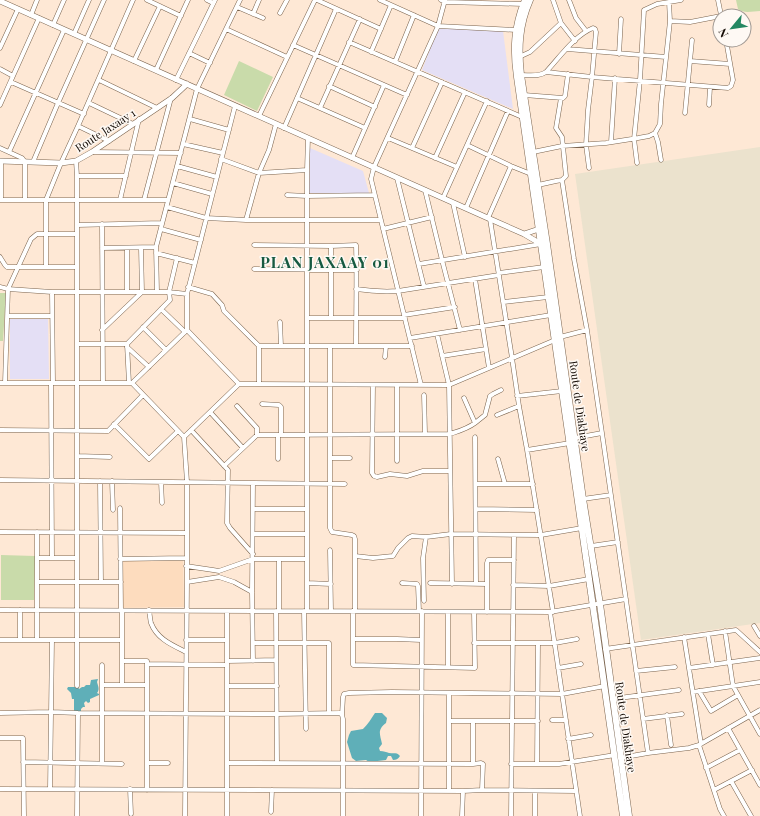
<svg xmlns="http://www.w3.org/2000/svg" width="760" height="816" font-family="'Playfair Display',serif">
<rect width="100%" height="100%" fill="#fee8d5"/>
<!-- built -->
<path fill="#fddcbe" d="M123,560H183L184,607L123,608Z"/>
<!-- industrial -->
<path fill="#ebe2cd" d="M760,147V623L641,640L575,174Z"/>
<!-- education -->
<path fill="#e4dff5" d="M438,28L503,31L513,109L422,70Z
M310,148L363,171L369,193H309Z
M10,319H48L49,379H10Z"/>
<!-- green -->
<path fill="#c9dbaa" d="M736,0H760V11C753,11 744,14 738,9Z
M239,61L273,77L257,111L224,95Z
M0,293H6L3,341H0Z
M1,555L35,556L34,600H1Z"/>
<!-- water -->
<path fill="#5fafb8" d="M98,679L97,682C98,686 100,689 97,693L99,694V695L90,699V702L88,703L86,701L84,703L85,707H83L81,709V712H74V699H72L71,693L67,689L68,687H78L79,689L82,687H84L86,685H90L91,680Z
M375,713H382L387,718L386,723C377,730 380,734 382,744L379,748L380,751C384,751 386,752 389,753C394,754 397,752 400,756C398,759 396,760 393,760L391,756H388L386,760L369,762L366,760L356,761L352,758L347,742L349,735L351,731L363,729C368,724 371,719 375,713Z"/>
<g fill="none" stroke-linecap="round" stroke-linejoin="round">
<defs>
<path id="minor" d="M147,0L181,16
M207,0L213,3
M317,0L381,29
M380,0L438,26L516,30
M441,0L445,2L523,4
M553,0L561,23L575,41
M569,0L576,18L586,31
M718,0L721,15
M237,7L263,18
M280,13L287,0
M253,14L259,0
M31,15L37,0
M670,21L690,22L721,16
M53,25L64,0
M226,29L287,57
M74,34L89,0
M349,42L522,117
M293,45L407,95
M0,48L18,9
M567,49L666,57
M371,52L391,5
M189,53L210,63
M619,54L621,19
M519,57L530,52L561,23
M134,61L160,6
M690,61L730,64
M395,62L414,15
M0,69L13,76
M156,70L188,0
M546,72L592,77L728,88L731,86L733,80L726,40
M521,75C530,75 539,77 546,72C559,58 575,35 593,28L595,29L596,32L592,77L588,110L586,145L589,168
M99,80L157,108
M176,80L215,0
M11,82L84,114
M329,86L375,107
M524,95L563,98L565,96L568,74
M297,98L365,128
M89,103L133,124
M0,105L39,18
M709,105L710,87
M235,106L187,294V330L239,384
M320,108L360,19
M685,113L692,40
M259,116L315,0
M190,119L229,130
M78,126L109,141
M284,128L336,9
M655,133L658,142L661,160
M388,138L457,167
M611,142L615,78
M183,144L223,153
M467,145L511,166L531,174
M0,148L22,158L25,162V200
M412,148L442,82
M9,152L64,30
M92,152L181,153
M533,152L562,146L606,143L638,138L649,136L655,133L660,124L661,104L670,21L669,2
M352,158L384,85
M435,158L465,92
M221,159L259,173L307,170
M1,161V200
M76,161L77,176V686
M33,162L58,103L104,0
M637,163L634,139L640,80L644,10L657,4L681,0
M177,166L217,177
M77,176H126
M397,178L424,287
M562,180L574,259L587,330L602,433L648,753
M173,183L212,194
M538,185L556,181L562,180L566,176L562,137L556,128L561,98
M425,190L442,260L460,330
M287,195L307,196L374,195
M443,198L487,101
M0,200H168
M120,200L139,119
M144,200L171,98
M453,203L465,257
M167,207L206,218L246,220H381
M466,208L508,111
M488,218L511,166
M490,219L512,358L519,406L527,450L553,612
M246,220L259,173L269,150L276,124
M102,224L103,383
M77,225L162,223
M161,229L201,240
M383,229L432,217
M254,245L331,246L356,245C357,279 356,312 356,346
M102,248L156,247
M156,253L195,263
M0,257L5,265L7,267H77
M419,264L541,244
M46,267V200L61,163L78,126L133,0
M254,269L357,270
M499,273L544,267
M475,279L489,368
M0,287L8,289L52,292H169L187,294
M188,287L212,294L222,305L224,311L259,346V384
M356,289C370,291 384,292 398,291L499,275
M52,292L53,383
M127,292V248
M157,292L156,247L197,89L240,0
M504,302L548,297
M161,309L185,332
M404,315L455,307
M8,316H52
M307,318H405
M331,318V246
M280,322L281,346
M143,327L166,350
M102,330L142,292L141,248
M437,334L449,385L452,584
M560,337L587,330
M410,338L551,315
M77,344H127L170,300L169,292L177,258
M127,344L129,383
M259,346H412
M330,346V528L332,532L352,535L354,536L355,539V611
M127,347L149,367
M442,356L486,349
M385,357L386,346
M0,383H132L187,330
M5,383L8,289L31,239L37,234H77
M51,383L52,558
M132,383L184,437L187,482V582L185,816
M373,385L372,473L374,476L377,477L390,474L407,476L423,471H450
M397,385V461
M421,385L371,179L374,167L438,26L445,0
M424,395L425,433
M517,396L562,391
M262,404L279,405L281,407V435
M237,406L257,428V435
M210,412L243,448
M497,415L519,406
M475,423L485,415L490,396L493,394L501,390
M114,424L149,459L178,431
M0,430L108,431L143,395
M191,430L228,470L227,523L230,528L253,554
M184,437L239,384L449,385L555,340
M475,437L476,584
M575,438L602,433
M527,450L570,443
M77,456L110,457
M330,458H350
M278,459V435
M498,459L505,484
M224,466L257,435L450,434C459,431 467,429 475,423L464,398
M0,480L345,484
M100,481L101,582
M112,481L113,510
M161,482L162,503
M476,484H533
M583,499L611,495
M120,508L121,610
M253,509H307
M476,509L537,510
M0,532L186,533
M37,532V640
M253,534H307
M591,546L618,542
M330,550L331,611
M355,556L373,558L393,556L398,548L408,538L412,536L426,537L451,534L541,535L582,528
M37,558H77
M120,559L186,558
M279,559V611
M186,566L213,570L219,571L253,559H307
M37,582H121
M187,582L219,577L234,582L252,592
M307,583L331,584
M402,583L417,584L418,586L419,611
M430,583L487,584
M513,585L549,586L589,579
M424,601L423,558L426,537
M0,610L550,612L626,599
M20,610V640
M149,610C150,615 150,620 151,623C157,639 172,645 186,652
M227,611V816
M276,611L277,763
M304,611L306,729
M307,611V170L308,138
M353,611V665L475,668L474,612
M487,612V563L488,560H514
M550,612L580,816
M754,626L760,636
M725,631L733,686L760,734
M708,634L713,665
M684,637L701,744
M353,639H397L421,640
M0,640H122
M186,640H227
M253,643H329V713
M474,643H555L577,639
M605,649L736,630L760,652
M122,661H147V790
M227,661L276,660
M253,661L252,592L253,483
M147,664L227,665
M448,667V612
M558,668L581,664
M689,668L760,658
M636,671L675,667
M102,685H147
M122,685V610
M227,686H277
M699,691L711,711L738,695
M693,692L760,682
M449,693V791
M612,699L679,690
M0,713L51,712L78,713L277,714L340,713L342,715L343,719V816
M342,715L343,697L344,694L349,693L392,692L562,694L605,686
M667,715L671,745
M643,719L682,714
M552,720H566
M449,721H538
M473,721V764L481,763L483,764L482,790
M728,728L760,785
M0,738H23L24,816
M568,739L591,735
M699,745L720,809L724,816
M620,758L648,753L689,748L699,745L760,710
M23,762L122,764
M102,763V665
M147,763H168
M227,763L473,764
M511,764H559L615,755
M537,764L538,643
M706,768L740,750
M731,781L751,816
M0,789L463,791L482,790L576,791
M50,789L52,640
M130,789L131,814
M714,790L752,770
M535,791V816
M271,812L272,790
M77,816L78,713
M421,816L422,611
M462,816L463,791
M511,816L514,535"/>
<path id="tertiary" d="M0,1L490,219L524,234L541,244H543
M0,161L61,163L76,161L92,152L172,98L187,84
M524,234L539,229H542"/>
<path id="primary" d="M525,0C514,27 513,49 517,77L623,816
M530,0C519,25 518,48 521,75L547,244L583,499L600,604L629,816"/>
</defs>
<!-- minor casing -->
<use href="#minor" stroke="#7b644e" stroke-width="5"/>
<!-- tertiary casing -->
<use href="#tertiary" stroke="#7b644e" stroke-width="6"/>
<!-- primary casing -->
<use href="#primary" stroke="#7b644e" stroke-width="7"/>
<!-- minor -->
<use href="#minor" stroke="#fff" stroke-width="4"/>
<!-- tertiary -->
<use href="#tertiary" stroke="#fff" stroke-width="5"/>
<!-- primary -->
<use href="#primary" stroke="#fff" stroke-width="6"/>
</g>
<g text-anchor="middle" dominant-baseline="central" stroke-width="3" stroke-linejoin="round" paint-order="stroke">
<!-- street labels -->
<g font-size="11" fill="#150c05" stroke="#fef9f4">
<text transform="translate(105 130) rotate(-33)">Route Jaxaay 1</text>
<text transform="translate(580 406) rotate(82)">Route de Diakhaye</text>
<text transform="translate(626 727) rotate(82)">Route de Diakhaye</text>
</g>
<!-- district labels -->
<g font-size="15" font-weight="bold" letter-spacing="1" fill="#175a40" stroke="#fef9f4">
<text x="325" y="262">PLAN JAXAAY 01</text>
</g>
</g>
<!-- north arrow -->
<g transform="translate(732 28) rotate(241)"><circle r="19" fill="#fef9f4" stroke="#a19a94"/>
<path d="M0-3L7 15L0 10L-7 15Z" fill="#248761"/>
<text y="-6" font-size="11" font-weight="bold" text-anchor="middle" fill="#150c05">N</text>
</g>
</svg>
